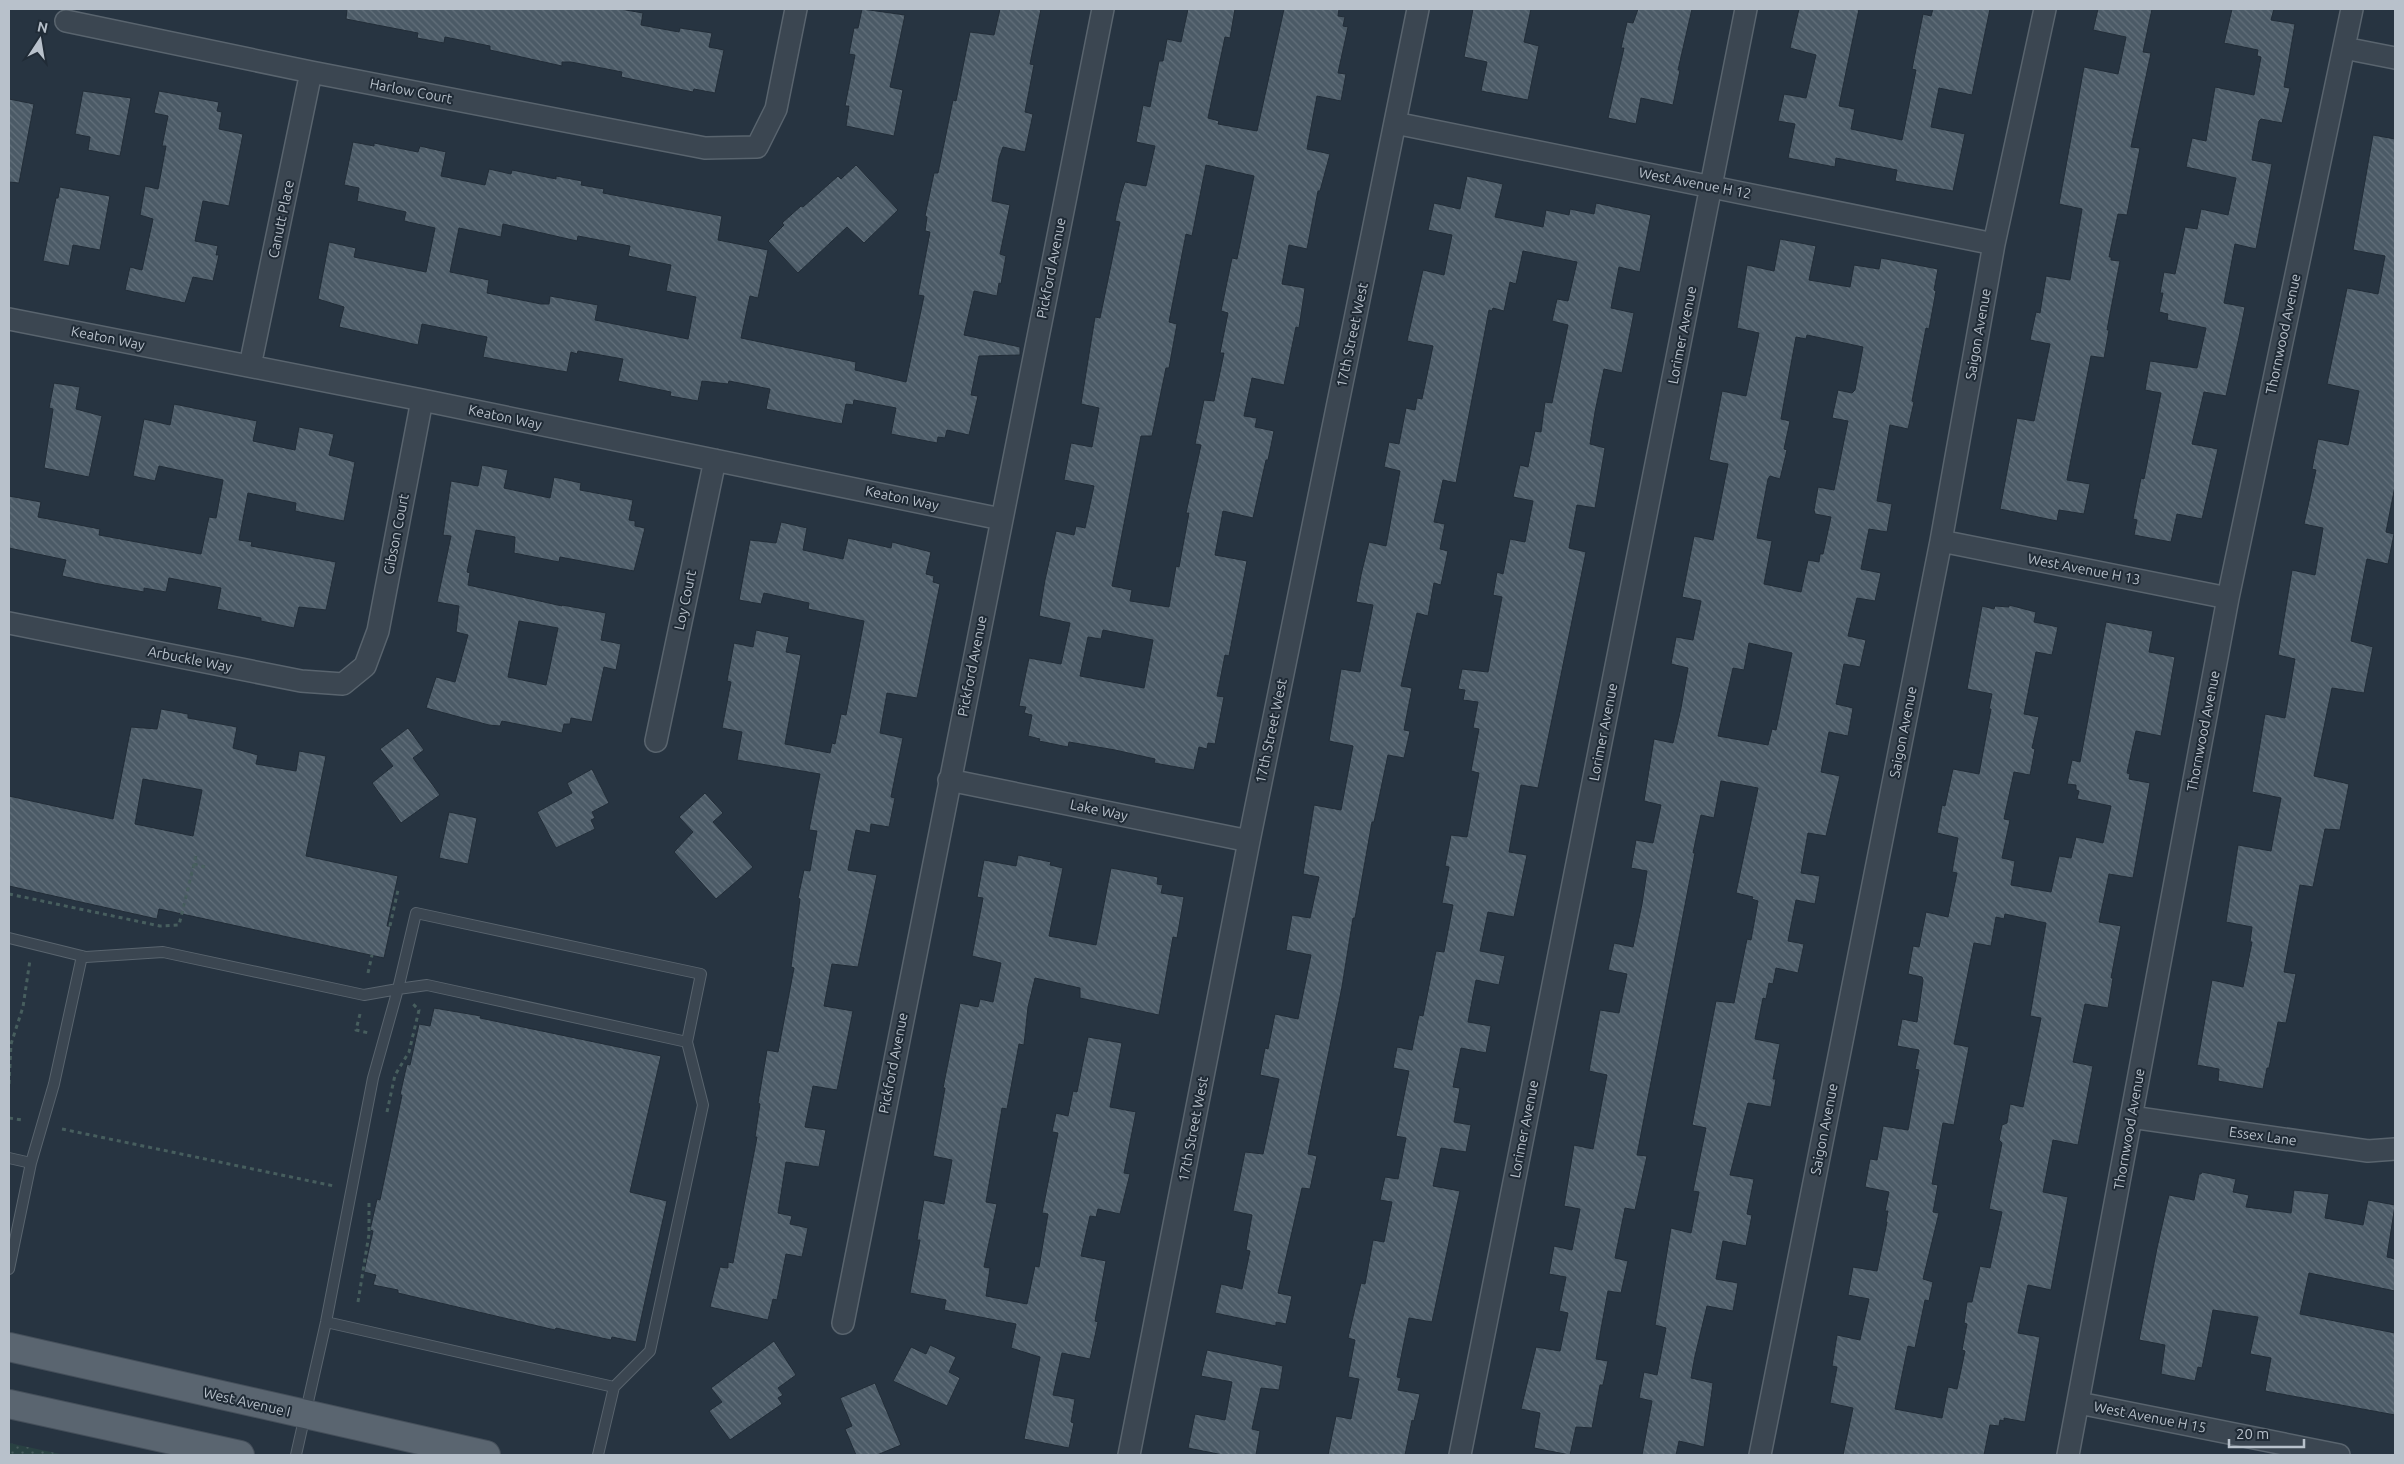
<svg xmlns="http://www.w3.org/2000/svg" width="2404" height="1464" font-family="Ubuntu,sans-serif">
<defs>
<pattern id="grass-dots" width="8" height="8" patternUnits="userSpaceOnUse" patternTransform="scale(1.25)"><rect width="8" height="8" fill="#294142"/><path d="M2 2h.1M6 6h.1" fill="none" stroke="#465b5c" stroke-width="1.8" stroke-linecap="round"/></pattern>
<pattern id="building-back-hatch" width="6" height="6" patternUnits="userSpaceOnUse" patternTransform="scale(1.25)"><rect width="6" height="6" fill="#4b5a66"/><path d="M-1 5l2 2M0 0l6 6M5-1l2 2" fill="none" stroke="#63707b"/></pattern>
</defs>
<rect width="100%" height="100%" fill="#273441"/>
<!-- grass -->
<path fill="url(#grass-dots)" d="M9,1443L60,1454V1455H9Z"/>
<!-- building -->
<path fill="url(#building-back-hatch)" stroke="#222d38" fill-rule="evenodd" d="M347,9H620L643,13L641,25L679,32L680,28L712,33L709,47L724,50L715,93L694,89L693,92L621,77L622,72L571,62H562V66L490,50V46L445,37L444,43L417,38L418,33L346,19Z
M862,9L905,15L890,87L903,90L894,136L846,126L849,106H845L855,55L849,54L854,28H858Z
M1000,9H1041L1030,64L1034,65L1025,112L1033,114L1025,152L1003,147L999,158L992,201L1010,205L1000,254L1006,256L1001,284L999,283L997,296L974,291L964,335L1020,347V355L979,356L971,395L978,396L969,435L947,430L945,438L938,437L937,443L891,434L896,408L854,400L853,405L846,404L842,424L766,409L770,389L729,381L728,384L702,381L698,401L670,396L671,392L618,381L623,359L578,351L577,354L571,352L567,372L509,362L483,357L487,337L422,324L418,345L339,327L344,307L318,299L329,242L356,248L354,257L426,272L435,228L404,221L406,212L357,201L359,188L344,185L353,142L374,146V143L418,152L420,146L446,152L441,176L485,185L489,169L511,174L512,170L556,179V176L582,181L581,185L604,189L603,193L722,216L718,240L768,250L758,298L750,296L741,338L856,362L855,370L906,382L924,296L918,295L930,232L925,231L927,217L925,216L934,173H938L953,100L956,101L970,32L994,35ZM503,224L577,241L578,236L630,246L628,256L671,265L666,291L696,297L688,339L595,320L598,305L550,296L549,304H541L487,293L489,280L450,272L459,228L501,237Z
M1188,9H1235L1230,38L1225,37L1208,118L1219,121L1218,124L1257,131L1284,9H1339L1338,16L1345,17L1343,26L1348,27L1338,73L1346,74L1341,101L1317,96L1307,149L1330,154L1320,191H1318L1307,249L1289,245L1282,284L1305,288L1299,328L1296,327L1284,385L1252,378L1244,416L1257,418L1255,427L1274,431L1268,460H1266L1253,518L1223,511L1215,555L1247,561L1229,656L1225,655L1217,696L1224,697L1215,744L1208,743L1207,749L1199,747L1194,770L1154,763L1155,759L1115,750L1069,742L1068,747L1039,741L1040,739L1028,736L1032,715L1024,713L1026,707L1019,706L1029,658L1061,664L1070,623L1039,616L1045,580L1056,531L1074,535L1076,526L1085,528L1094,486L1064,480L1071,443L1092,447L1099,408L1081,404L1095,317L1100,318L1120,222L1115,221L1121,194L1125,182L1146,186L1155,146L1136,142L1143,105L1150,107L1159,61H1163L1167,39L1181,42ZM1206,165L1254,176L1237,259L1232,258L1221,311L1228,313L1220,353H1224L1214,401L1204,400L1195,444L1201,445L1186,513H1189L1179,567L1176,566L1169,607L1130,601L1132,590L1112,586L1141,436H1152L1166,368H1169L1177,324L1169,322L1186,234L1192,236ZM1103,630L1153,640L1144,688L1080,676L1088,637L1101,639Z
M1473,9H1531L1524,42L1539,46L1528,100L1481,91L1487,62L1464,57Z
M1638,9H1692L1678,70H1680L1673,105L1641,98L1636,124L1608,118L1624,48H1621L1627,22L1633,23Z
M1799,9H1859L1839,106L1855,109L1851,129L1902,140L1916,70L1912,69L1923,14L1931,16L1933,9H1990L1972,95L1939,88L1931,127L1965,134L1953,191L1895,181L1897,170L1836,158L1835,167L1788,158L1795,124L1778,121L1784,94L1806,98L1816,55L1790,48Z
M2098,9H2152L2143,52L2151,53L2131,147L2140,148L2127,215L2118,214L2109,257H2111V260L2120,261L2107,330H2109L2104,358L2091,356L2067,480L2090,484L2084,514L2059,510L2057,521L2000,509L2017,418L2034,421L2050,344L2030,340L2036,312L2040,313L2046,276L2070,280L2082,209L2059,204L2084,67L2118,74L2126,37L2093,30Z
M2232,9H2274L2271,20L2295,24L2284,87L2290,88L2282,123L2261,119L2259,121L2252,160L2272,164L2256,249L2235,244L2224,303L2245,307L2239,337L2226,396L2204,392L2192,444L2218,449L2202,519L2177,514L2171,542L2134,535L2137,520L2133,519L2141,478L2144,479L2161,393L2145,390L2150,361L2197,368L2206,328L2167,320L2168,314L2159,312L2163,293H2160L2164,272L2175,274L2185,227L2197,229L2201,209L2228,215L2236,178L2186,167L2192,138L2206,141L2215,87L2254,95L2261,57L2257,56L2258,50L2224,43Z
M83,91L131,98L120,156L88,150L90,137L75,134Z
M159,91L219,102L217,111L222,112L219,129L243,134L229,206L203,201L195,241L218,246L216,255H219L213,281L193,277L185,303L125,290L130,267L142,270L153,219L140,215L145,186L158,189L166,146H162L168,116L154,113Z
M9,99L34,104L19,183L9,182Z
M2373,135L2395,139V486L2386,532L2394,534L2388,564L2367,559L2351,641L2373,647L2364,693L2332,688L2314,776L2349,784L2340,830L2325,829L2313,887L2300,885L2284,972L2296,974L2286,1023L2278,1022L2269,1068H2267L2263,1089L2218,1081L2219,1069L2197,1065L2212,980L2243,987L2252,942H2250L2252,927L2226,922L2238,845L2271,851L2281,798L2252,792L2265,714L2285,718L2295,659L2278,655L2292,570L2315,575L2323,528L2304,524L2316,470L2312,469L2318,439L2348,445L2359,391L2327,384L2347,288L2378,294L2385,256L2353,250Z
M856,165L898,210L864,243L847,227L798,273L768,241L784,225L782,223L801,206L803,207L838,176L841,179Z
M1467,176L1503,184L1495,217L1543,227L1546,210L1569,215L1570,209L1594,214L1596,203L1651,215L1640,272L1619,267L1611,308L1634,313L1622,373L1604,369L1595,412L1590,444L1605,448L1595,508L1577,505L1569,548L1586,552L1538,788L1521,785L1509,852L1527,855L1514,917L1488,912L1480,951L1505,956L1499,985L1476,980L1468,1022L1491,1026L1486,1053L1461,1048L1453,1087L1460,1088L1454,1122L1471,1125L1466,1152L1441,1148L1433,1186L1460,1191L1432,1322L1409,1318L1397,1377L1401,1378L1398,1390L1420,1394L1414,1421L1412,1420L1405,1455H1328L1336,1416L1351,1419L1359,1379L1348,1377L1355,1340L1348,1338L1361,1283L1365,1284L1373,1240L1384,1242L1392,1202L1380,1200L1385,1177L1398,1179L1406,1138L1396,1136L1409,1071L1393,1068L1397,1047L1412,1050L1419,1015L1423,1016L1436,951L1444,952L1453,905L1442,903L1449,867L1445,866L1451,835L1467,837L1479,773L1471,771L1479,729L1473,728L1478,702L1463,700L1465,690L1458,689L1462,669L1488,672L1502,597L1493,595L1497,572L1503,574L1510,539L1525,542L1533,501L1513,497L1520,465L1528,467L1535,431L1541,432L1545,402L1552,403L1568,325L1552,321L1557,299L1568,301L1577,262L1523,251L1516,284L1510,282L1504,311L1493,308L1492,311L1489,310L1456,483L1443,480L1434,522L1445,524L1440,549L1448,551L1441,585L1434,583L1428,616L1417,613L1401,686L1412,688L1404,730L1410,731L1404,758L1388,755L1374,822H1372L1355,918H1353L1342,987L1308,1154L1317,1156L1310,1189L1302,1188L1278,1293L1292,1296L1286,1324L1276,1322V1326L1215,1313L1221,1284L1242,1289L1250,1251L1246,1250L1252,1215L1233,1211L1245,1152L1263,1154L1279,1079L1260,1075L1265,1048L1268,1049L1275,1014L1298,1019L1311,955L1286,950L1292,915L1310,918L1319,877L1303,874L1314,805L1341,810L1353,746L1329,741L1341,669L1360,672L1373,605L1356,602L1361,575L1369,542L1386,546L1400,471L1384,467L1389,442L1399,444L1406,408L1415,410L1417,398L1422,399L1433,346L1407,341L1423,270L1444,275L1452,235L1428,230L1434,203L1460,209Z
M60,187L110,196L100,250L73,245L69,266L43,261L56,198H58Z
M1780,239L1816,246L1809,280L1850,287L1854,265L1879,269L1881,258L1938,269L1934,290L1936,291L1929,329L1926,328L1912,401L1914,402L1908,429L1890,425L1877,501L1892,504L1887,532L1869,529L1861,569L1881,573L1875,601L1857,598L1848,636L1866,640L1860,667L1844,664L1836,704L1853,708L1848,736L1829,732L1821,772L1840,776L1826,836L1808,833L1801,873L1820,876L1815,904L1796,900L1788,941L1804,944L1798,973L1776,968L1773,984L1769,983L1766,999L1763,998L1755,1039L1780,1044L1773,1079H1776L1771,1107L1748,1103L1730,1175L1754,1179L1747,1214L1752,1215L1746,1246L1723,1241L1716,1279L1738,1283L1733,1311L1707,1306L1695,1356L1691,1378L1713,1383L1704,1447L1679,1441L1676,1455H1642L1652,1401L1639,1398L1644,1372L1657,1375L1666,1328L1655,1325L1671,1228L1691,1233L1699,1192L1693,1191L1706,1128L1692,1125L1716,1001L1734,1003L1747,939L1751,940L1758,901L1752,899L1753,897L1736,893L1758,788L1721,781L1714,818L1701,815L1693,853H1695L1637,1155L1647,1156L1635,1210L1625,1208L1615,1258L1628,1261L1621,1293L1608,1291L1601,1329L1596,1359L1608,1361L1603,1385H1600L1592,1428L1576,1427L1570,1455L1534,1448L1540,1413L1521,1409L1536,1347L1560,1351L1568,1313L1559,1311L1566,1277L1549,1274L1554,1246L1572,1250L1580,1209L1564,1206L1574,1145L1593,1149L1607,1075L1589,1071L1600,1010L1619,1013L1627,974L1608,970L1614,943L1633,947L1642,904L1647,871L1631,868L1636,840L1653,843L1661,805L1644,801L1654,739L1673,743L1681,708L1688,668L1671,664L1676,637L1693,640L1701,601L1682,597L1694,536L1713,540L1728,464L1709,460L1722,391L1746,396L1759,333L1737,328L1747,265L1774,271ZM1807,335L1863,347L1855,390L1852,393L1838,390L1832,418L1848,421L1834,490L1818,487L1814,510L1815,514L1831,517L1823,554H1820L1819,562L1808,560L1801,592L1764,584L1772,541L1757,538L1768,479L1770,476L1780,479L1787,450L1784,449L1790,421L1781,419L1796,337L1806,339ZM1749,643L1792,653L1776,730L1772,729L1768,745L1718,736L1733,668L1744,670Z
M54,383L80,387L76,409L102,416L89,477L44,468L53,409L49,408Z
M174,404L257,421L253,441L295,450L299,427L334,434L329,455L355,462L344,521L295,511L296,503L248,493L239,540L252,542L251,546L336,562L326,610L299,607L294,628L261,621V618L217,609L221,588L169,578L166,592L144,588V592L99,584L62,576L66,560L9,548V496L41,502L38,517L100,529L99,535L201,554L209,517L216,518L223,480L159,466L155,481L133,476L144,419L170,425Z
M482,465L508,470L504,488L550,498L554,477L581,483L580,490L633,500L629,520L635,521V526L645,528L634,571L560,557L559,562L514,553L515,537L476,530L467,572L470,573L468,585L562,606V605L606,613L601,640L621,644L616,670L604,667L592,722L571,718L570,724H564L562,733L502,721L500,726L489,725L426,708L436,677L455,682L468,635L456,632L459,606L437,602L451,536L443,535L451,481L478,486ZM519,621L558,628L546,685L508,677Z
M781,522L807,528L803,550L843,559L848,538L891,548L892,542L931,552L926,574L934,576L933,582L940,584L917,698L887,693L880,733L903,738L891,797L895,798L889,827L871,824L870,833L856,830L848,870L877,875L858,967L832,964L824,1006L853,1011L837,1090L813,1086L805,1127L826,1130L819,1167L786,1162L778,1213L792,1216L790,1224L808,1228L802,1257L786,1254L777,1300L773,1299L768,1320L710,1307L720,1267L728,1268V1262L733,1263L757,1137H755L760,1104L758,1103L767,1050L778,1052L794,968L791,967L800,899L798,898L804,870L810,871L817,831L809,830L820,774L737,760L742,732L722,728L731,682L727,681L734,643L753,647L756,630L789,637L786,652L801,655L785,744L830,753L832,743L835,744L841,714L846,715L864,621L808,609L809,603L764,593L761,604L739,600L750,540L776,543Z
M2009,605L2036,612L2034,622L2058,627L2052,655L2036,652L2024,714L2039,717L2032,748L2035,749L2030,775L2014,772L2004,819L2010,820L2002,858L2015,861L2011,885L2051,892L2059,856L2071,858L2076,837L2103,843L2111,806L2077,799L2079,791L2076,790V785L2067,784L2072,760L2080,762L2106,622L2153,631L2149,652L2175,657L2161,736L2136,731L2127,773L2130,774L2129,779L2150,783L2133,878L2109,874L2099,922L2121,926L2111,978H2113L2108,1008L2085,1004L2073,1062L2093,1066L2078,1145L2053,1140L2043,1192L2068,1197L2051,1290L2028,1285L2018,1333L2040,1337L2025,1422L2004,1418V1421L2000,1420L1999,1426L1990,1425L1984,1455H1843L1853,1408L1830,1403L1837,1367L1832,1366L1837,1335L1860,1340L1869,1299L1848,1295L1853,1267L1877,1271L1887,1222H1886L1888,1211H1885L1889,1192L1865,1187L1870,1159L1877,1160L1883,1126L1908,1130L1919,1070L1915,1069L1919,1050L1897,1046L1902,1019L1917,1022L1923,980L1922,977L1908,974L1913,946L1919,947L1926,912L1948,917L1957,873L1952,872L1958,838L1937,833L1942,805L1945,806L1953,769L1979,774L1991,709H1989L1992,694L1967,689L1982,606L1994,609L1995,606L2009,607ZM2005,914L2046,923L2030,1016L2041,1018L2023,1107L2010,1104L2007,1123L2002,1125L1999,1140L2002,1143L1989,1209L2002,1212L1990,1268L1980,1266L1972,1302H1967L1964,1323L1967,1324L1962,1350L1965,1351L1957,1389L1948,1387L1942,1418L1895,1409L1908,1346L1915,1348L1925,1300L1929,1301L1933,1282L1923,1279L1939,1213L1933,1212L1938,1185L1932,1184L1943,1123L1954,1125L1969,1047L1954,1044L1974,943L1991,946L1996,917L2004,919Z
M161,709L188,714V718L237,727L233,748L258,755L256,764L296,771L299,751L326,756L306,856L398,876L387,926H391L384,958L159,909L157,919L9,886V796L113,819L131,727L157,729ZM143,779L202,790L193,836L135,824Z
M408,728L424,750L413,758L440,795L401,823L372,783L393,766L380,749Z
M592,769L609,803L592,812L595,818L591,820L595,829L556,848L537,812L572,793L567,783Z
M705,793L723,813L713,822L753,867L716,899L674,852L693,832L679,817Z
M449,812L477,818L468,864L439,858Z
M1018,855L1051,862L1050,865L1063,868L1049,936L1096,945L1111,868L1158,877L1157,884L1163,885L1161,893L1184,897L1177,938L1173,937L1159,1015L1080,998V988L1035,978L1028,1007L1024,1045L1019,1044L1007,1109L1002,1108L986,1202L997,1204L984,1267L990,1268L986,1296L1027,1304L1035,1266L1039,1267L1048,1214L1042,1213L1058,1133L1052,1132L1056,1113L1068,1116L1073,1091L1077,1092L1088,1037L1122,1043L1110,1107L1136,1112L1124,1173L1130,1174L1120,1214L1098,1209L1096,1217L1090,1216L1081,1256L1106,1261L1095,1321L1098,1322L1090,1359L1062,1353L1053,1395L1075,1399L1071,1422L1074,1423L1069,1448L1024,1439L1040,1357L1011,1348L1016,1324L944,1310L946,1300L910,1293L920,1240H917L919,1228L924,1200L944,1204L952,1160L933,1156L945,1088H943L960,1003L978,1007L980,999L993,1002L1001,963L972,956L983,898L977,897L984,860L1016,866Z
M434,1008L481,1016L480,1018L661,1056L630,1192L667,1201L636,1342L612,1337L611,1340L556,1328L555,1330L398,1293V1290L373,1285L376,1275L364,1272L373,1231L370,1230L377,1199L380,1200L402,1095H400L407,1064L410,1065L419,1024L430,1026Z
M2202,1172L2236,1179L2233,1192L2249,1195L2246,1207L2291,1213L2294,1190L2329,1194L2325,1218L2363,1225L2368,1200L2395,1205L2387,1257L2395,1259V1291L2309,1273L2300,1314L2395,1333V1415L2265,1391L2271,1358L2250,1354L2258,1317L2213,1310L2202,1368L2198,1367L2195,1381L2161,1374L2165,1345L2139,1340L2157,1248L2169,1195L2194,1200L2199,1174H2201Z
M774,1341L796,1375L778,1388L783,1395L778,1398L782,1404L730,1440L709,1411L722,1402L711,1388Z
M930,1345L956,1357L949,1372L960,1378L947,1406L893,1381L911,1347L926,1354Z
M1207,1350L1283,1366L1279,1390L1261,1388L1252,1429L1260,1431L1256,1455H1223L1188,1448L1195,1414L1225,1420L1232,1382L1201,1376Z
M875,1383L901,1445L877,1455H856L845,1429L852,1426L840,1398Z"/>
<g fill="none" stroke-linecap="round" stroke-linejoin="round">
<defs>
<path id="lane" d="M9,938L86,957L163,952L364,995L398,989L416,913L701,974L687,1042L703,1105L650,1351L614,1387L598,1455
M9,1158L31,1163
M9,1269L31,1163L54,1084L82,956
M326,1322L614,1387
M296,1455L326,1322L373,1078L398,989L427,985L687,1042"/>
<path id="street" d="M66,21L311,72L705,148L757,147L776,109L796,9
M2344,48L2395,58
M1395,123L1994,244
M9,319L422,400L1001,519
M250,366L311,72
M1941,541L2228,598
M9,623L301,681L343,684L365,666L378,631L422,400
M656,741L715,460
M949,780L1249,841
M2131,1117L2368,1151L2395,1149
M843,1323L1103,9
M2079,1403L2339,1455
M1129,1455L1249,841L1418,9
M1460,1455L1746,9
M1760,1455L1941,541L1994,244L2045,9
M2068,1455L2228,598L2352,9"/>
<path id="primary" d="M9,1347L486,1455
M9,1404L240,1455"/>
</defs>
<!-- lane casing -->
<use href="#lane" stroke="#59646e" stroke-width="12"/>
<!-- street casing -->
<use href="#street" stroke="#59646e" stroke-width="24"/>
<!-- primary casing -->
<use href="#primary" stroke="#454f5a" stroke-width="30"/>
<!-- path -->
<path stroke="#475e5e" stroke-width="3" stroke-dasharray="4 4" stroke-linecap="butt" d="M196,856L194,864L205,867
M9,894L160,926L179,925L194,864
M390,926L398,890
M368,973L372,955
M360,1014L356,1030L369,1033
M9,1084L11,1044L23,1007L30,960
M387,1112L395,1075L409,1052L419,1010L413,1004
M9,1118L22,1120
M62,1129L334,1186
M358,1302L369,1234V1202"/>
<!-- lane -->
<use href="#lane" stroke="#3b4651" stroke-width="10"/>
<!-- street -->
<use href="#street" stroke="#3b4651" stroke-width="21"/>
<!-- primary -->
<use href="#primary" stroke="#5a6570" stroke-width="28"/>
</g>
<g text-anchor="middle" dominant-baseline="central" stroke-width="4" stroke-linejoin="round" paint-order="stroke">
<!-- street labels -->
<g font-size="14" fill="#b8c1cb" stroke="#202b36">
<text transform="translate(411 91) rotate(11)">Harlow Court</text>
<text transform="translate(1695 183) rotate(11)">West Avenue H 12</text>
<text transform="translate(281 219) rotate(-78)">Canutt Place</text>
<text transform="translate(1051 268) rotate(-79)">Pickford Avenue</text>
<text transform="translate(1978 334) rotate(-80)">Saigon Avenue</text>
<text transform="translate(2283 334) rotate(-78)">Thornwood Avenue</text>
<text transform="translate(1352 335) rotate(-78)">17th Street West</text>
<text transform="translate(1682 335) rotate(-79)">Lorimer Avenue</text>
<text transform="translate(108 338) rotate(11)">Keaton Way</text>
<text transform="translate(505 417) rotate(12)">Keaton Way</text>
<text transform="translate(902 498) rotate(12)">Keaton Way</text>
<text transform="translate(396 534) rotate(-79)">Gibson Court</text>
<text transform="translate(2084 569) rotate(11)">West Avenue H 13</text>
<text transform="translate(685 600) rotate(-78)">Loy Court</text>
<text transform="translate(190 659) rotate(11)">Arbuckle Way</text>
<text transform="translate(972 666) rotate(-79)">Pickford Avenue</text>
<text transform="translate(1271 731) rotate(-78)">17th Street West</text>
<text transform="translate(2203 731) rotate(-79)">Thornwood Avenue</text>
<text transform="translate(1603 732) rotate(-79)">Lorimer Avenue</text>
<text transform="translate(1903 732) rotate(-79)">Saigon Avenue</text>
<text transform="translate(1099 810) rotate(12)">Lake Way</text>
<text transform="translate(893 1063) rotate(-79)">Pickford Avenue</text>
<text transform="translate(1193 1129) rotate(-79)">17th Street West</text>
<text transform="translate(1524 1129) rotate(-79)">Lorimer Avenue</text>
<text transform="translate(1824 1129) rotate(-79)">Saigon Avenue</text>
<text transform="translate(2129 1129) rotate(-80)">Thornwood Avenue</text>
<text transform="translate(2263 1136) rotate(8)">Essex Lane</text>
<text transform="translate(247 1402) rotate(13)">West Avenue I</text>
<text transform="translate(2150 1417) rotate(11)">West Avenue H 15</text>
</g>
</g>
<!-- border -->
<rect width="2404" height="1464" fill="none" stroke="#b8c1cb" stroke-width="20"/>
<!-- north arrow -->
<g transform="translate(40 40) rotate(12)" stroke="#202b36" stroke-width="4" paint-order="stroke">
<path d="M0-4L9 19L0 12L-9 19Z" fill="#b8c1cb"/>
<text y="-8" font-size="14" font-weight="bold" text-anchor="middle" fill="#b8c1cb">N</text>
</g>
<!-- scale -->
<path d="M2229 1439v8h75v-8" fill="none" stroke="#b8c1cb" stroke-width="2.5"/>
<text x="2236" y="1439" font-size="15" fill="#b8c1cb" stroke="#202b36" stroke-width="4" paint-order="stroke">20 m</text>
</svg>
